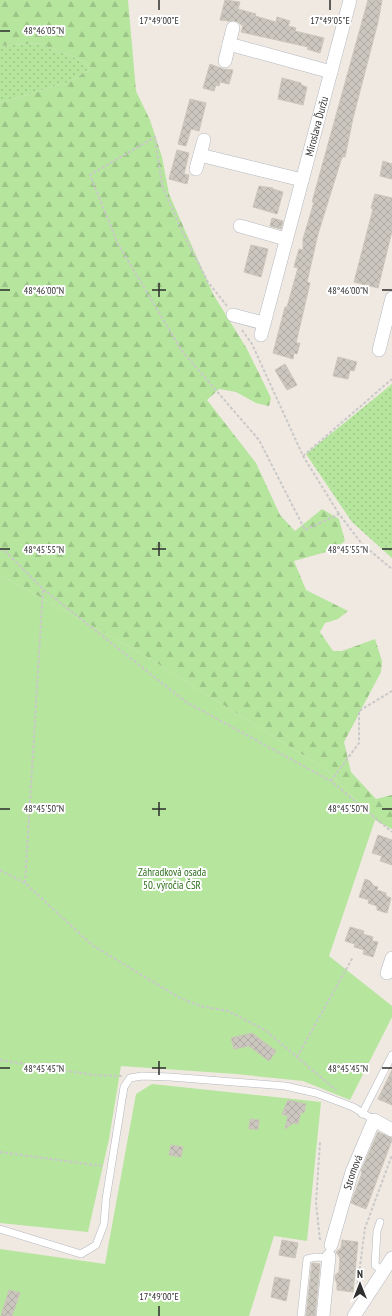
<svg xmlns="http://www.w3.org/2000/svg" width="392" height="1316" font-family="'PT Sans Narrow',sans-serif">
<defs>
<pattern id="grass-dots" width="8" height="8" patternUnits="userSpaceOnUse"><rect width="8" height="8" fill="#b6e59e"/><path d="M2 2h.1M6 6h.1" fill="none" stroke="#9dc588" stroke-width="1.8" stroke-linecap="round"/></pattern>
<pattern id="forest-firs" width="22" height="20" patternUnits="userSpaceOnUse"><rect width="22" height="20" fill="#b6e59e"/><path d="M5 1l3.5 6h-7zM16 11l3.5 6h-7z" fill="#9dc588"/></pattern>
<pattern id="building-cross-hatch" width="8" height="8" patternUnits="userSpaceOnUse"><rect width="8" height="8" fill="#cbc7bf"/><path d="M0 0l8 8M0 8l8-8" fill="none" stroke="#afaba4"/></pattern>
</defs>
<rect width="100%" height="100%" fill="#efe9e1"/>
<!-- grass -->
<path fill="url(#grass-dots)" d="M39,43L83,61L91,69L66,83L0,103V46Z
M392,384V558L352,522L306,454Z"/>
<!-- forest -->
<path fill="url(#forest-firs)" d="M0,0H128L136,91L150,120L162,157L169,194L213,294L247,349L271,398L269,406L256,403L236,392L219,389L207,400L256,463L280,515L295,531L322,509L339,519L345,541L333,550L294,561L306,590L348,611L338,619L325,623L320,632L333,651H342L375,639L382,661L381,672L344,742L351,772L376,799L392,795V829L375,820L327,770L139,652L0,575V103L66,83L91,69L83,61L39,43L0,46Z"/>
<!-- garden -->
<path fill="#b6e59e" d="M0,575L139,652L327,770L375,820L329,956L392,1006V1017L350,1100L303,1081L236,1074L121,1066L109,1139L88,1232L0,1223Z
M152,1084L321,1102L307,1241L274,1236L249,1316H0V1249L105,1264L136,1094Z"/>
<!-- building -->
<path fill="url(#building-cross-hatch)" stroke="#cbc5ba" d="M225,0L240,2L238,9L256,14L255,16L276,22L277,17L290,21L288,26L296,28L295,31L324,38L320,53L307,49L308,47L241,32L243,26L238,22L220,20Z
M368,0H382L378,22L353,118L345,157H342L318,234L307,282L310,283L296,343H300L297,354L294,353L293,359L273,353L285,307H287L298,268L294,267L299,249L303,250V239L314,202H312Z
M210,64L223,69L233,70L229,84L220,82L219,86L216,85L214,91L203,88Z
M282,78L301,83V85L307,87L303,105L278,99Z
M190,99L206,103L199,131L191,129L186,146L178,144Z
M177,150L189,153L184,174L189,175L187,184L169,179Z
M383,161L392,164V179L380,176Z
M259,186L273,188V189L283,192L277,214L253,207Z
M375,194L392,198V231L378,288L354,282L373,209L371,208Z
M272,218L283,221L281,229L270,226Z
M251,245L268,249L261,277L244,272Z
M338,357L357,362L354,371L350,370L348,379L333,376Z
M285,364L297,385L287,390L275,370Z
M378,835L392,840V865L380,861L382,856L372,853Z
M365,879L370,881L374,886L378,887L377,890L386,893V896L391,898L387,913L377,910V906L368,903L369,900L359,897Z
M350,927L364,931L363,934L373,937L372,941L378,942L373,957L363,954L364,950L354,947L355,944L345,941Z
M252,1033L276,1051L269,1061L249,1046L234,1049L231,1038Z
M392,1070V1105L378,1099Z
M288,1100L306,1104L304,1113L301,1112L298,1124L293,1123L285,1129L288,1116L282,1114Z
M250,1119L259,1120L258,1129H249Z
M378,1132L392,1138V1140L366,1209L351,1203L362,1173L361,1171Z
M171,1145L183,1147L181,1157L169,1155Z
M282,1240L298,1243L295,1258L279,1255Z
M342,1240L358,1242L353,1292L337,1290V1283L335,1279V1275L339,1272L340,1258L336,1252L341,1248Z
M312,1263L320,1264L315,1316H306Z
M275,1277L290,1280L286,1301L271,1297Z
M9,1290L20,1293L12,1316H1Z"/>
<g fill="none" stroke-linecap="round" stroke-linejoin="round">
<defs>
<path id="service" d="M362,1114L392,1055
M380,1222L377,1231L375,1265L383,1272
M0,1229L81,1254L96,1245L104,1224L106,1199L124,1087L130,1078L142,1076L170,1077L285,1086L316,1093L353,1107L374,1120
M301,1316L307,1259L316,1257L329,1258"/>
<g id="minor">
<path d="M229,44L331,72"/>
<path d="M225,61L233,28"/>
<path d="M200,155L302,180"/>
<path d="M196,169L204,140"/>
<path d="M240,226L286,239"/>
<path d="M233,315L263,323"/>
<path id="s1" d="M261,335L350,0"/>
<path d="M379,350L392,298"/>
<path d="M387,973L392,958"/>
<path id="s2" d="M331,1245L352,1172L374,1120L392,1130"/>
<path d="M323,1316L329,1256"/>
<path d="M354,1316L392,1258"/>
</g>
</defs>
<!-- service casing -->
<use href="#service" stroke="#b4b7c1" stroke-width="8"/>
<!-- minor casing -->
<use href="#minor" stroke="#b4b7c1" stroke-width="14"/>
<!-- path -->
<path stroke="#c9c9c9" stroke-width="2" stroke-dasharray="3 2" stroke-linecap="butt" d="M227,306L208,282L183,233L162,185L155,137L90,175L118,244L182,351L259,440L305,530L339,514L362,544L392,569
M242,330L252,344L303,456L339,514
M303,456L392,379
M0,549L6,552L43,589
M331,781L359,743V711L392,691
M0,870L25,883L92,945L180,998L200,1006L228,1011L265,1030L336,1090
M25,883L43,589L186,702L331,781L392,832
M297,1057L353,957
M0,1060L93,1075L122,1076
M0,1152L102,1166
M320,1240L316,1203L320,1142
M357,1289L365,1228L392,1155"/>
<!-- service -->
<use href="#service" stroke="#fff" stroke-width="7"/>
<!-- minor -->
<use href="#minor" stroke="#fff" stroke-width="13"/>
</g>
<!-- ticks -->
<path fill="none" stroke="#2e2e2e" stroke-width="1.5" d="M159,0V10M330,0V10M0,31H10M159,283V297M0,290H10M152,290H166M382,290H392M159,542V556M0,549H10M152,549H166M382,549H392M159,802V816M0,809H10M152,809H166M382,809H392M159,1061V1075M0,1068H10M152,1068H166M382,1068H392M159,1306V1316"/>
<g text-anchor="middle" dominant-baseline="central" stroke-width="4" stroke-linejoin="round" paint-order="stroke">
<!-- street labels -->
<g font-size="11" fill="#2e2e2e" stroke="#fff">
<text stroke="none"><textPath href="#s1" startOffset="216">Miroslava Ďuržu</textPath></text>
<text stroke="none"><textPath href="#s2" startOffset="76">Stromová</textPath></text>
</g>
<!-- park labels -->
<g font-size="11" fill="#2c6e1b" stroke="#fff">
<text x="172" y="872">Záhradková osada<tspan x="172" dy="13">50. výročia ČSR</tspan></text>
</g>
</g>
<g font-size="10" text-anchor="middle" fill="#2e2e2e" stroke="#fff" stroke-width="4" stroke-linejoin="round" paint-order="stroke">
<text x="159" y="24">17°49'00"E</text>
<text x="330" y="24">17°49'05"E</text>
<text x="44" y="34">48°46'05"N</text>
<text x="44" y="294">48°46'00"N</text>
<text x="348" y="294">48°46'00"N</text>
<text x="44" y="553">48°45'55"N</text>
<text x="348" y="553">48°45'55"N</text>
<text x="44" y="812">48°45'50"N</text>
<text x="348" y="812">48°45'50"N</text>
<text x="44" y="1072">48°45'45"N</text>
<text x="348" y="1072">48°45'45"N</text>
<text x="159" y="1300">17°49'00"E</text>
</g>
<!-- north arrow -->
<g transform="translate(360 1284)" stroke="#ffffff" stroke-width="3" paint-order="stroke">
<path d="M0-3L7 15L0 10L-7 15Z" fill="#2e2e2e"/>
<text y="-6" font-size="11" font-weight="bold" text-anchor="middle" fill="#2e2e2e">N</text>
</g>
</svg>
